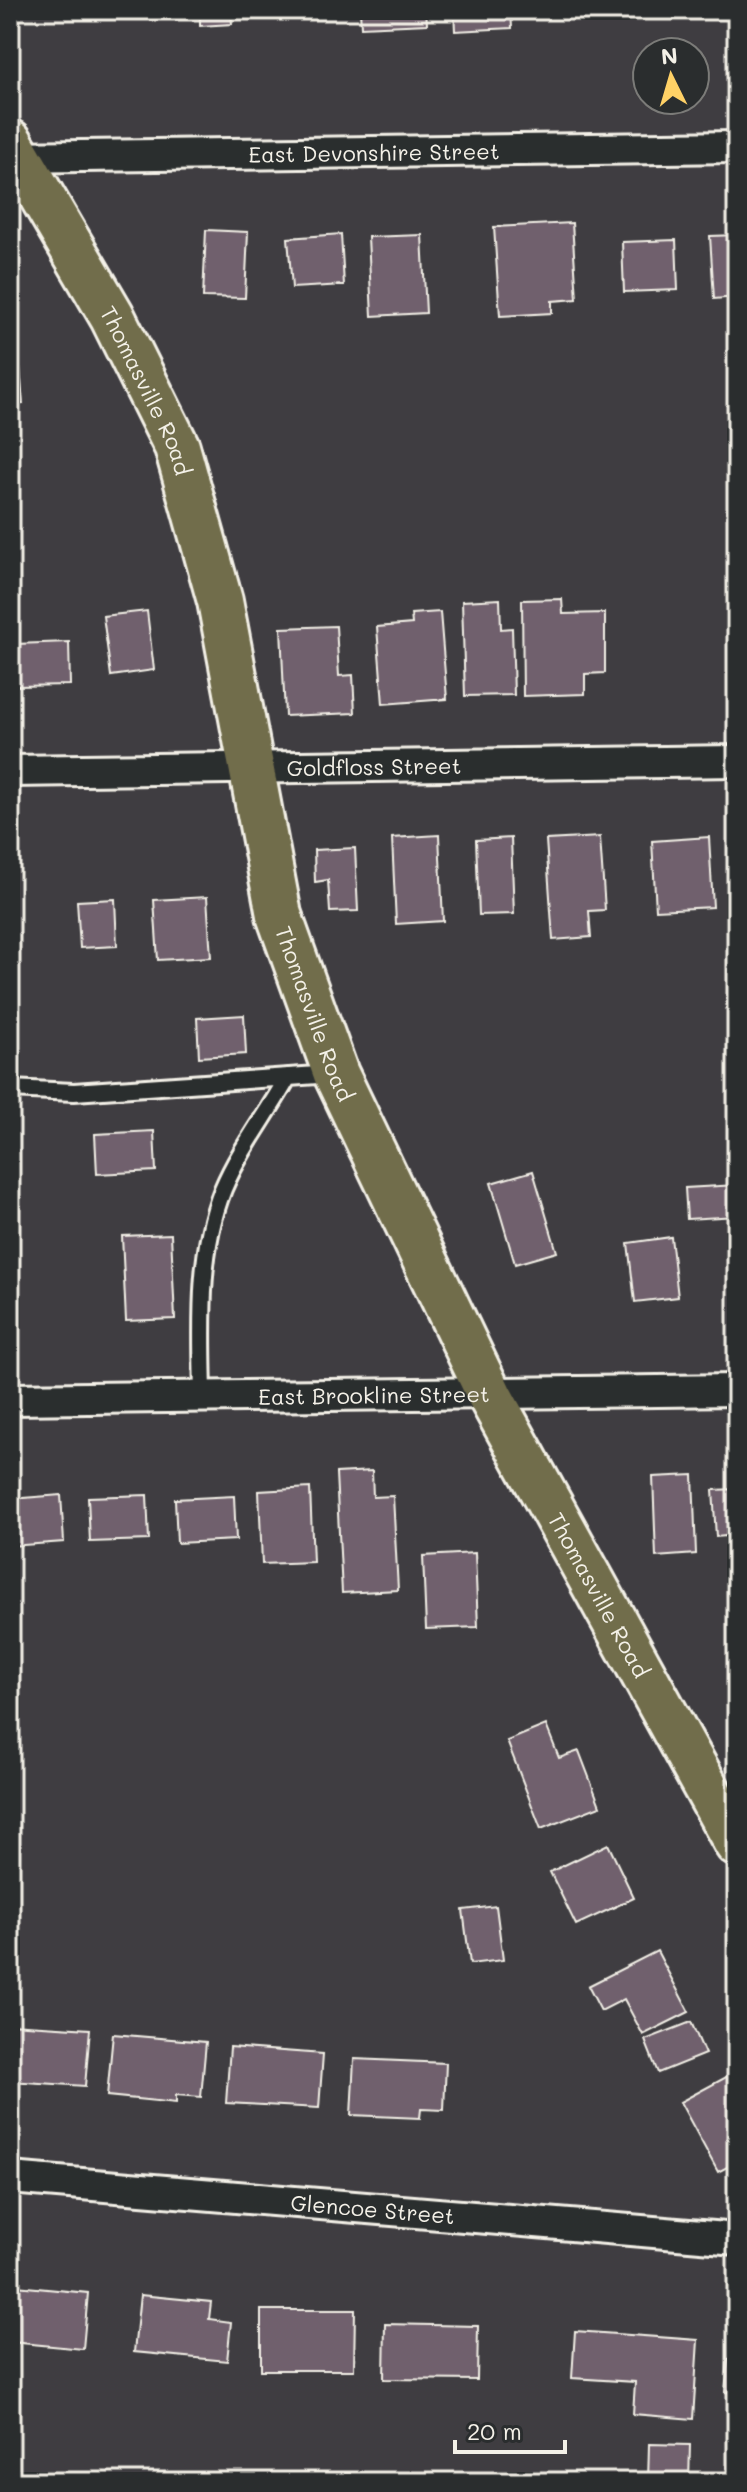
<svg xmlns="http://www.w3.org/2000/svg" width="747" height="2492" font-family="Mali,sans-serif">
<rect width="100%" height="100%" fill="#3f3d41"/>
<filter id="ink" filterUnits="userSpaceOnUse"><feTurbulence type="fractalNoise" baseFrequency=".0125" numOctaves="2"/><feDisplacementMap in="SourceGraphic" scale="16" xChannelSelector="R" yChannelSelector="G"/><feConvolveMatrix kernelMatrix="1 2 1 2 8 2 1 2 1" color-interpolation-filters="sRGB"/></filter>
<g filter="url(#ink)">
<!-- building -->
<path fill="#70616d" stroke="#f4f1e8" stroke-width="2" d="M200,10H231L232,24L200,26Z
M360,10H426L427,24L361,27Z
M454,10H511L512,28L455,31Z
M572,223L577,299L552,301V313L500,316L494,227Z
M206,230L248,232L245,298L203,297Z
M341,234L344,285L292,288L288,238Z
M422,235L426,313L372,316L368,237Z
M737,235V297L714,299L710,236Z
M676,240L678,290L624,292L622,242Z
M19,354L23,404L10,405V355Z
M500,599L501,629L512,628L514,695L465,696L462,601Z
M562,599L563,614L605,613V673L585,674V694L523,696L522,600Z
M147,611L154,670L111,676L103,616Z
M440,612L447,699L383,704L377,627L412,624L411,614Z
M336,626L339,676L353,675L355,713L285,716L281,628Z
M69,642L70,685L16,686L15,644Z
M439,835L443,921L396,924L392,838Z
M600,837L605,910L589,911L591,937L553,940L546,840Z
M709,837L713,907L656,910L652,841Z
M511,838L514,914L479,915L476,840Z
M355,848L358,911L330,912L328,880L315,882L314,850Z
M207,897L211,957L158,960L154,900Z
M115,899L117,946L80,948L77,901Z
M244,1015L246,1054L199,1057L197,1018Z
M154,1131L156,1171L97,1174L95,1134Z
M533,1171L557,1252L515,1264L491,1183Z
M737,1185V1216L687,1219L685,1188Z
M171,1234L175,1319L126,1321L122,1236Z
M671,1237L678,1297L635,1302L628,1243Z
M372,1471L373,1497L393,1496L398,1590L342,1593L336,1473Z
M693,1475L696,1554L656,1557L653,1477Z
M310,1488L313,1562L262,1564L259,1491Z
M737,1489V1535L716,1537L713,1490Z
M61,1495L64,1542L10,1546V1499Z
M147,1495L149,1540L90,1542L88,1497Z
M234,1496L236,1540L177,1543L175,1499Z
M475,1553L478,1627L426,1629L423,1556Z
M546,1725L559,1758L579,1751L600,1806L541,1829L507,1741Z
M608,1844L634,1898L576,1925L550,1872Z
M496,1906L503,1960L470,1964L463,1910Z
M657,1951L689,2012L643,2035L624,1999L601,2011L588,1986Z
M691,2022L705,2054L658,2073L645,2040Z
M10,2024L90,2029L85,2086L10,2081Z
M113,2034L206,2042L201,2097L176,2095V2103L107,2096Z
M230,2047L323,2054L319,2108L226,2103Z
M354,2059L446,2063L444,2110L421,2109L420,2118L351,2115Z
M730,2075L737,2088V2162L718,2172L680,2102Z
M16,2286L88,2293L83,2349L11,2342Z
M140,2295L211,2302L209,2319L231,2322L227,2361L134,2352Z
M261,2310H355L354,2370H261Z
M385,2324L478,2326L477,2380L384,2379Z
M575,2331L698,2340L693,2419L633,2414L635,2382L572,2378Z
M728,2359L737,2360V2393L725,2392Z
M649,2444L690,2445L689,2482H648Z"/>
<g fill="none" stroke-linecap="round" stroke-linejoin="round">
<defs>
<path id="service" d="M10,1089L74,1092L332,1074
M203,1398C202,1330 197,1254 223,1189C240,1149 267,1115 288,1077"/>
<g id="minor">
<path id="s1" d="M10,157L737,147"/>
<path id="s2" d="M10,771L737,761"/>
<path id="s3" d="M10,1399L737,1390"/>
<path id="s4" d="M10,2178L737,2239"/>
</g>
<g id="primary">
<path id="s5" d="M10,142L112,316L177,447L220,601L279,915L336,1074L490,1396L737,1844"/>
</g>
</defs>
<!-- service casing -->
<use href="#service" stroke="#f4f1e8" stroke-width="22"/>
<!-- minor casing -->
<use href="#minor" stroke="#f4f1e8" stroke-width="36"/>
<!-- primary casing -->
<use href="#primary" stroke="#f4f1e8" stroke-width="50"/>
<!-- service -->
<use href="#service" stroke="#2a2d2e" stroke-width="16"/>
<!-- minor -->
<use href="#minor" stroke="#2a2d2e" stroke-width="30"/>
<!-- primary -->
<use href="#primary" stroke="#716d4b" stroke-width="44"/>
</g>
</g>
<g text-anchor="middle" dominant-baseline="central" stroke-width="7" stroke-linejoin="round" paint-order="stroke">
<!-- street labels -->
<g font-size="22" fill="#f4f1e8" stroke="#2a2d2e">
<text stroke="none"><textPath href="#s1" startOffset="364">East Devonshire Street</textPath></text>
<text stroke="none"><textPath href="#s5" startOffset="284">Thomasville Road</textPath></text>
<text stroke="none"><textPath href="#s2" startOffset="364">Goldfloss Street</textPath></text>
<text stroke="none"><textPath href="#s5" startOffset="932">Thomasville Road</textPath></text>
<text stroke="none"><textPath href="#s3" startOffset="364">East Brookline Street</textPath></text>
<text stroke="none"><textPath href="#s5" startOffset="1580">Thomasville Road</textPath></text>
<text stroke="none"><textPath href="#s4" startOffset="364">Glencoe Street</textPath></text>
</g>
</g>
<!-- margin -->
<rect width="747" height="2492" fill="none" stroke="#2a2d2e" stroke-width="40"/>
<rect x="20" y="20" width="707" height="2452" fill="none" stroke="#f4f1e8" stroke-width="3" filter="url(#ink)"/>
<!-- north arrow -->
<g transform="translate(671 76) rotate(355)"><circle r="38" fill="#2a2d2e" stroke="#7b7b78" stroke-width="2"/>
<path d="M0-6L14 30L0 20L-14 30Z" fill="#ffd166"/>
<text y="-12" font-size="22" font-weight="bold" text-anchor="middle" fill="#f4f1e8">N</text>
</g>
<!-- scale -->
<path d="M455 2440v12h110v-12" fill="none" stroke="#f4f1e8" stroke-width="4"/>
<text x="467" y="2440" font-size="24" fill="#f4f1e8" stroke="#2a2d2e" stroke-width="6" paint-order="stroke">20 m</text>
</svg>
